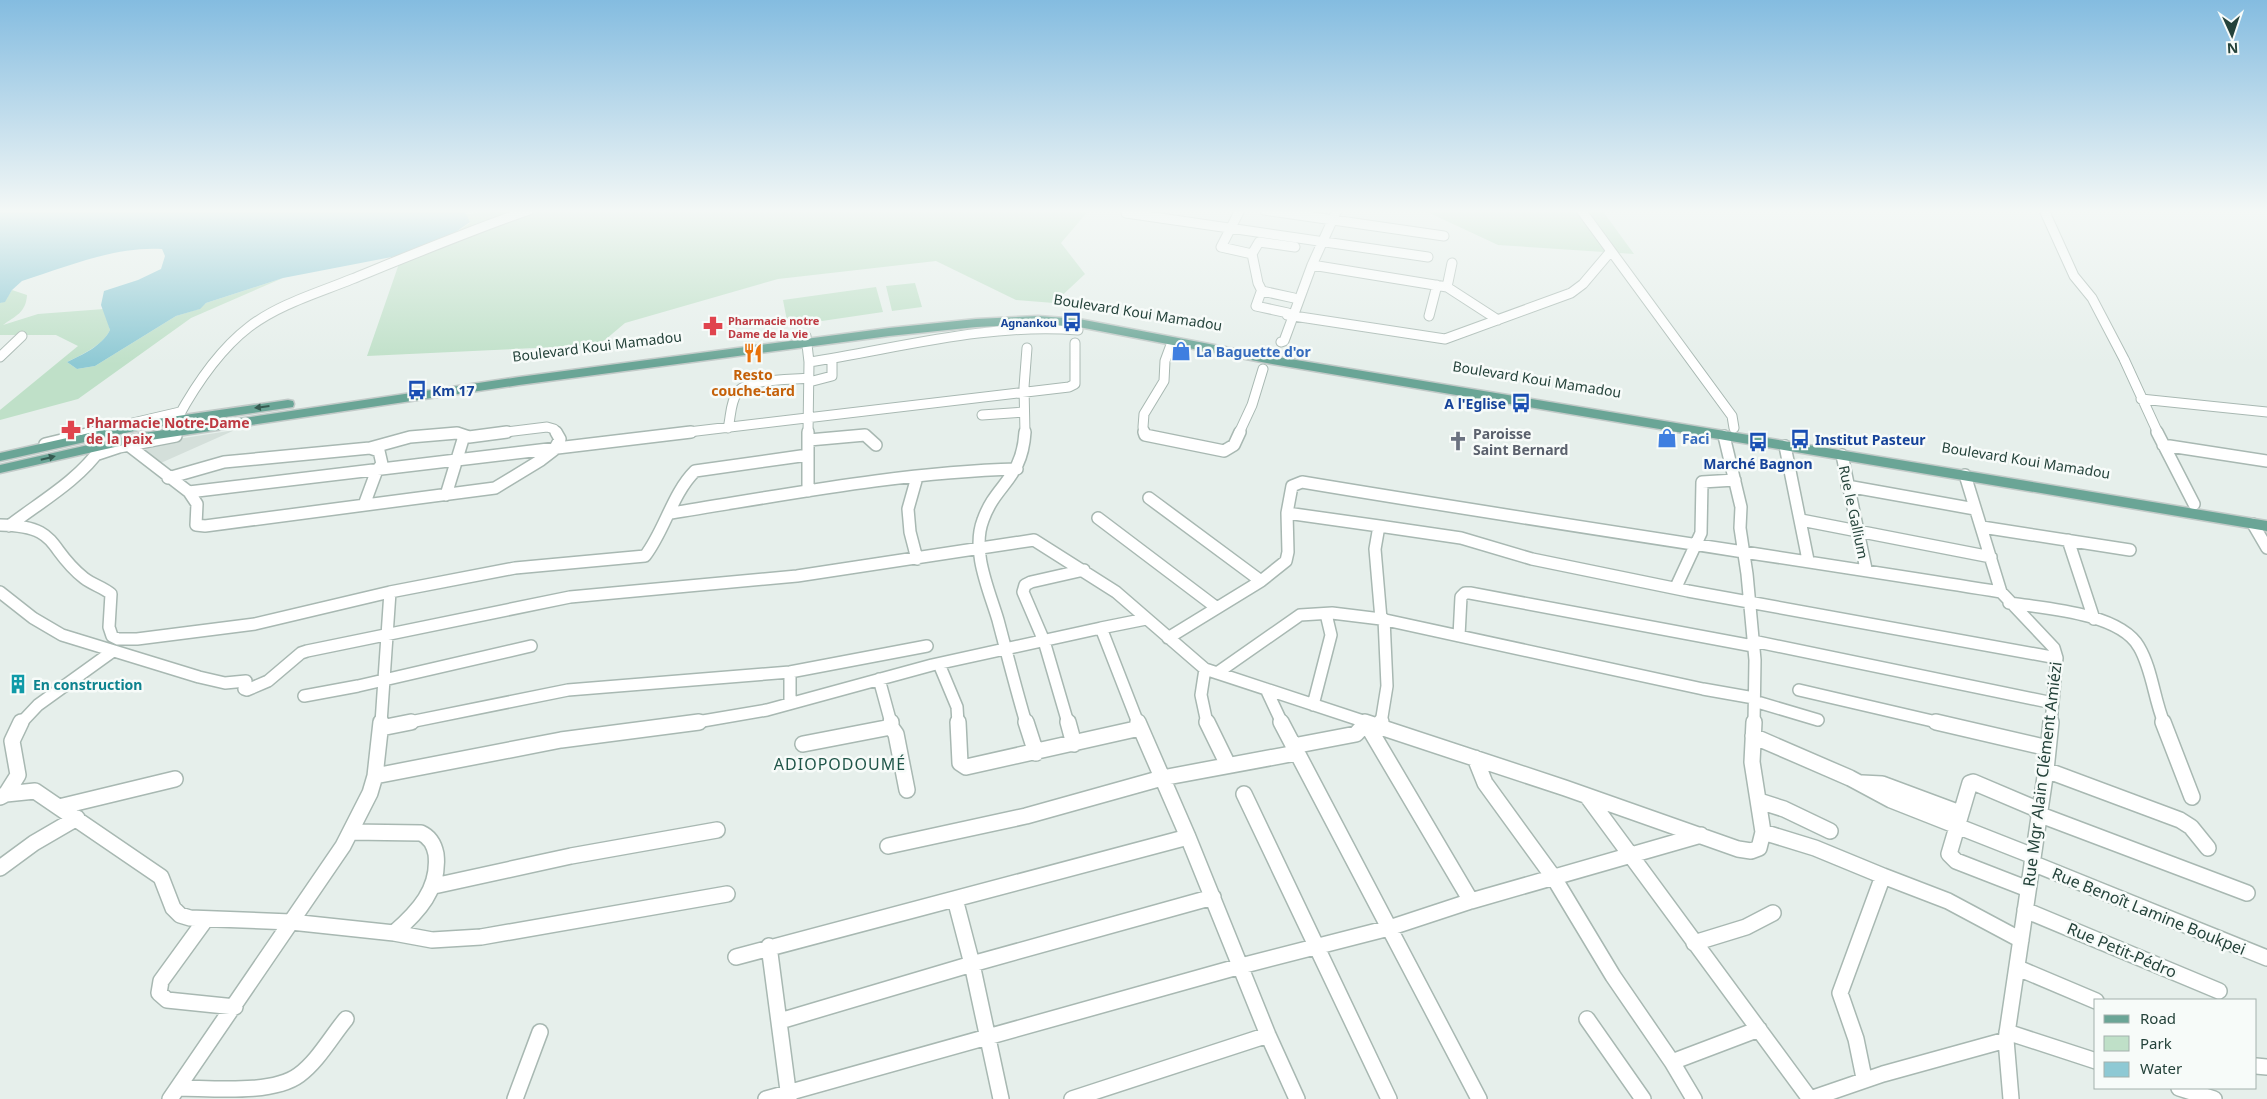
<svg xmlns="http://www.w3.org/2000/svg" width="2267" height="1099" font-family="'Noto Sans',sans-serif">
<rect width="100%" height="100%" fill="#e6efeb"/>
<!-- built -->
<path fill="#d4dfda" d="M235,430L154,466L133,446Z"/>
<!-- green -->
<path fill="#bfe0c8" d="M504,210H1089L1061,243L1085,274L1054,303L1016,300L936,261L778,279L625,323L599,345L367,356L402,255L453,234L470,223L466,214Z
M1423,210H1602L1634,254L1498,245Z
M283,278L191,318L78,399L0,420V410L78,346L56,335H0V303L5,301L12,290L27,295C26,313 15,316 3,325L38,314L104,309L110,330C102,346 83,354 67,362L77,369L95,366L176,316L199,309L206,303Z
M915,283L922,307L892,311L886,286Z
M876,287L883,312L788,326L783,300Z"/>
<!-- water -->
<path fill="#8ec9d4" d="M0,210H464L470,222L453,234L402,255L283,278L206,303L200,309L176,316L95,366L77,369L67,362C82,355 102,346 110,330L101,305L104,291L138,280L161,269L165,256L162,249C115,246 66,267 22,281L12,290L5,302L0,303Z"/>
<g fill="none" stroke-linecap="round" stroke-linejoin="round">
<defs>
<path id="minor-far2" d="M1240,210L1221,247L1252,254L1258,283L1262,291L1294,298
M1264,210L1444,236
M1581,210L1732,416L1734,428
M2044,210L2074,276L2092,298L2124,359L2158,433
M1126,213L1428,257
M1252,254L1259,242L1295,247
M1312,265L1447,287L1498,320
M1447,287L1452,263
M1261,292L1256,306L1288,313
M1287,315L1445,339L1571,293L1583,284L1611,251
M1429,316L1437,285
M806,336L809,362L808,433
M1281,342L1284,341L1312,265L1337,210
M0,357L22,336
M809,362C900,348 985,323 1078,330
M809,382L832,376V359
M2141,399L2267,412
M982,415L1024,412
M177,419C195,386 219,350 249,327C279,304 318,293 352,279C411,255 469,231 529,210
M728,428C731,417 730,403 737,393C746,378 792,380 809,378
M90,433L180,412
M453,433H458
M497,433L547,427L554,429L557,433
M680,433L1069,387L1075,384V343
M1025,433L1024,387L1027,348
M1144,433L1143,427L1144,414L1164,381L1165,361L1172,342
M1239,433L1252,405L1263,369"/>
<path id="minor-far1" d="M1025,432C1022,480 996,483 983,520C971,551 989,590 998,620C1007,654 1016,689 1026,723
M1144,432L1145,435L1224,451L1234,445L1240,432
M2157,432L2194,504
M1724,436L1741,507L1740,528L1747,574L1755,660L1754,723
M809,440L865,435L876,445
M45,444L95,432
M128,445L189,492L197,504L196,525L205,526L495,488L541,460L554,450L560,439L556,432
M2163,445L2267,461
M1785,446L1808,560
M370,448L410,437L457,433L469,437L507,432
M98,454L119,447L176,436
M1842,455L1866,569
M1965,475L2001,592L2054,648L2057,658L2051,723
M917,477L908,509L910,532L917,559
M168,478L224,462L370,448L379,451L382,464L377,470L364,505
M1847,486L1975,509
M808,491V432
M189,492L691,432
M446,495L464,436
M1149,498L1261,581
M671,513C785,495 901,472 1017,469
M1287,513L1379,526
M1098,518L1217,608
M1801,520L1991,557
M2253,524L2267,548
M0,525C61,526 46,548 84,578C93,585 103,587 111,594L109,627L112,636L118,639H137L255,624L390,592L515,568L645,556C665,530 672,494 695,471L808,455
M9,526C40,502 78,481 101,448
M1982,527L2130,550
M2068,540L2094,619
M1676,587L1701,533L1702,482L1735,480
M0,592L33,618L62,635L199,677L225,683L246,681L244,689L247,690L268,681L301,653L307,651L570,597L797,576L1034,540L1116,592L1205,669L1369,723
M2009,603C2044,608 2120,613 2139,647C2152,669 2154,699 2164,723
M1459,636L1461,597L1465,593H1470L1753,646
M1168,638L1261,581L1286,561L1288,552L1287,513L1292,486L1302,482C1535,521 1768,555 2001,592
M1753,641L2053,703
M939,664L957,707L958,723
M1205,669L1201,695L1207,723
M790,672V702
M1217,673L1300,615L1332,613L1381,619
M879,679L891,723
M1266,689L1282,723
M1799,690L1941,723
M304,696L358,686L531,646
M1754,698L1703,689L1381,619L1375,549L1379,526L1461,538L1532,559L1688,591L2057,658
M1754,701L1818,720
M1313,705L1331,635L1326,614
M21,723L38,705L113,651
M381,723L390,592
M405,723L568,690L790,672L927,646
M691,723L767,710L932,665L1101,628
M1068,723L1044,641L1023,592L1025,585L1031,582L1084,570
M1138,723L1101,628L1146,619
M1381,723L1387,686L1384,619"/>
<path id="minor" d="M891,722V727L896,734L907,790
M958,722L960,763L966,767L1140,728
M1026,722L1036,753
M1068,722L1074,744
M1138,722L1188,837L1268,1035L1297,1099
M1207,722L1228,765
M1281,722L1479,1099
M1365,722L1565,788L1738,849L1751,851L1759,848L1763,832L1752,762L1754,722
M1936,722L2048,748
M2163,722L2192,797
M1380,727L1381,722
M381,728L411,722
M1753,736L1850,778L1891,800L2033,856
M803,744L891,727
M1293,746L1356,734L1366,723L1471,901
M1475,758L1485,783L1554,878L1613,976L1672,1062L1694,1099
M2046,770L2180,820L2191,827L2208,848
M375,776L561,740L699,722
M1862,783L1882,784L1960,813
M6,794L18,775L12,741L21,722
M1244,794L1389,1099
M1587,796L1810,1099
M0,797L6,794L35,791L161,877L173,908L180,915L190,918L291,922L394,933C418,912 440,889 436,854C434,844 430,837 421,833L351,832
M1759,801L1784,809L1830,831
M59,807L175,779
M2038,814L2247,893
M1763,832L1815,848L1883,876L1840,993L1856,1039L1864,1078
M888,846L1026,816L1162,778L1296,753
M2032,863L2267,958
M0,868L34,843L77,818
M1883,876L1948,901L2021,940
M434,886L571,856L717,830
M2028,889L1956,861L1949,854L1970,783L1973,782L2039,810
M955,899L972,964L1001,1099
M2025,910L2219,991
M206,919L161,981L159,993L167,1000L235,1007
M394,933L432,940L481,937L727,894
M1694,943L1746,927L1773,913
M769,946L789,1098
M736,957L1188,837
M2018,968L2096,1001
M1587,1019L1643,1099
M780,1021L972,964L1213,897
M2007,1032L2096,1061
M1672,1062L1759,1029
M2256,1066L2267,1067
M178,1088C210,1088 272,1095 299,1075C318,1061 331,1037 346,1019
M2179,1088L2214,1099
M170,1099L343,846L370,793L375,776L381,722
M515,1099L540,1032
M766,1099L1241,966L1389,928L1471,901L1701,835
M1072,1099L1268,1035
M1810,1099L1883,1074L2006,1040
M2011,1099L2006,1040L2046,770L2051,722"/>
<path id="major" d="M1038,316L1079,319L1272,356L2267,521V531L1272,364L1079,327L1038,324L976,327L889,336L519,385L137,442L0,473V465L137,434L519,377L889,328L976,319Z
M288,400L293,401L294,404L293,407L143,429L0,461V453L143,421Z"/>
</defs>
<!-- minor-far2 casing -->
<use href="#minor-far2" stroke="#a8b8b2" stroke-width="11"/>
<!-- minor-far1 casing -->
<use href="#minor-far1" stroke="#a8b8b2" stroke-width="14"/>
<!-- minor casing -->
<use href="#minor" stroke="#a8b8b2" stroke-width="18"/>
<!-- major casing -->
<use href="#major" stroke="#c2cac8" stroke-width="3"/>
<!-- minor-far2 -->
<use href="#minor-far2" stroke="#fff" stroke-width="9"/>
<!-- minor-far1 -->
<use href="#minor-far1" stroke="#fff" stroke-width="11"/>
<!-- minor -->
<use href="#minor" stroke="#fff" stroke-width="15"/>
<!-- major -->
<use href="#major" fill="#6aa596" fill-rule="evenodd"/>
</g>
<!-- one-way arrows -->
<defs><path id="oneway-solid" d="M-6-.8H1V-3.2L6.5 0L1 3.2V.8H-6Z" transform="scale(1.25)"/></defs>
<g fill="#365b51">
<use href="#oneway-solid" transform="translate(262 407) rotate(173)"/>
<use href="#oneway-solid" transform="translate(48 458) rotate(-14)"/>
</g>
<!-- sky -->
<linearGradient id="sky" x2="0" y2="1"><stop stop-color="#84bce0"/><stop offset="0.58" stop-color="#f4f8f6"/><stop offset="1" stop-color="#f4f8f6" stop-opacity="0"/></linearGradient>
<rect width="2267" height="364" fill="url(#sky)"/>
<!-- icons -->
<defs>
<symbol id="bus-bare" viewBox="-9 -9 18 18"><path d="M-5-6H5V4H4V6H2V4H-2V6H-4V4H-5ZM-3.5-4V0h7V-4ZM-3.5 1.2v1.5H-2V1.2ZM2 1.2v1.5H3.5V1.2Z" fill="#1a4fb4" stroke="#f7fbf9" stroke-width="2.5" paint-order="stroke"/></symbol>
<symbol id="pharmacy-bare" viewBox="-9 -9 18 18"><path d="M-2-6h4v4h4v4h-4v4h-4v-4h-4v-4h4Z" fill="#e0444e" stroke="#f7fbf9" stroke-width="2.5" paint-order="stroke"/></symbol>
<symbol id="shop-bare" viewBox="-9 -9 18 18"><path d="M-5-2.5h2.3a2.7 3.5 0 0 1 5.4 0H5L5.5 6h-11ZM-1.5-2.5h3a1.5 2.3 0 0 0-3 0Z" fill="#3f7fe0" stroke="#f7fbf9" stroke-width="2.5" paint-order="stroke"/></symbol>
<symbol id="restaurant-bare" viewBox="-9 -9 18 18"><path d="M-5-6h1v4h1v-4h1v4h1v-4h1v5L-1.5 .5V6h-2V.5L-5-1ZM5-6V6H3V1.5H1.5Q1.5-4 5-6Z" fill="#e8710a" stroke="#f7fbf9" stroke-width="2.5" paint-order="stroke"/></symbol>
<symbol id="church-bare" viewBox="-9 -9 18 18"><path d="M-1.2-6h2.4v3.5h3.3v2.4h-3.3V6h-2.4V-.1h-3.3v-2.4h3.3Z" fill="#6b7280" stroke="#f7fbf9" stroke-width="2.5" paint-order="stroke"/></symbol>
<symbol id="building-bare" viewBox="-9 -9 18 18"><path d="M-4-6H4V6H1V3H-1V6H-4ZM-2.5-4.3h1.7v1.8h-1.7ZM.8-4.3h1.7v1.8H.8ZM-2.5-1h1.7V.8h-1.7ZM.8-1h1.7V.8H.8Z" fill="#0f9aa8" stroke="#f7fbf9" stroke-width="2.5" paint-order="stroke"/></symbol>
</defs>
<g fill-rule="evenodd">
<use href="#bus-bare" x="1058" y="308" width="28" height="28"/>
<use href="#pharmacy-bare" x="699" y="312" width="28" height="28"/>
<use href="#shop-bare" x="1167" y="337" width="28" height="28"/>
<use href="#restaurant-bare" x="739" y="339" width="28" height="28"/>
<use href="#bus-bare" x="403" y="376" width="28" height="28"/>
<use href="#bus-bare" x="1507" y="389" width="28" height="28"/>
<use href="#pharmacy-bare" x="57" y="416" width="28" height="28"/>
<use href="#shop-bare" x="1653" y="424" width="28" height="28"/>
<use href="#bus-bare" x="1786" y="425" width="28" height="28"/>
<use href="#church-bare" x="1444" y="427" width="28" height="28"/>
<use href="#bus-bare" x="1744" y="428" width="28" height="28"/>
<use href="#building-bare" x="4" y="670" width="28" height="28"/>
</g>
<g text-anchor="middle" dominant-baseline="central" stroke-width="5" stroke-linejoin="round" paint-order="stroke">
<!-- far-health labels -->
<g font-size="11" font-weight="bold" fill="#be3a42" stroke="#f7fbf9" text-anchor="start">
<text x="728" y="320">Pharmacie notre<tspan x="728" dy="13">Dame de la vie</tspan></text>
</g>
<!-- far-transit labels -->
<g font-size="11" font-weight="bold" fill="#164399" stroke="#f7fbf9" text-anchor="end">
<text x="1057" y="322">Agnankou</text>
</g>
<!-- street labels -->
<g font-size="14" fill="#24423a" stroke="#f7fbf9">
<text transform="translate(1138 312) rotate(9)">Boulevard Koui Mamadou</text>
<text transform="translate(597 346) rotate(-7)">Boulevard Koui Mamadou</text>
<text transform="translate(1537 379) rotate(9)">Boulevard Koui Mamadou</text>
<text transform="translate(2026 460) rotate(9)">Boulevard Koui Mamadou</text>
<text transform="translate(1854 512) rotate(78)">Rue le Gallium</text>
</g>
<!-- shop labels -->
<g font-size="14" font-weight="bold" fill="#366cbe" stroke="#f7fbf9" text-anchor="start">
<text x="1196" y="351">La Baguette d'or</text>
<text x="1682" y="438">Faci</text>
</g>
<!-- food labels -->
<g font-size="14" font-weight="bold" fill="#c56008" stroke="#f7fbf9">
<text x="753" y="374">Resto<tspan x="753" dy="16">couche-tard</tspan></text>
</g>
<!-- transit labels -->
<g font-size="14" font-weight="bold" fill="#164399" stroke="#f7fbf9" text-anchor="start">
<text x="432" y="390">Km 17</text>
<text x="1506" y="403" text-anchor="end">A l'Eglise</text>
<text x="1815" y="439">Institut Pasteur</text>
<text x="1758" y="463" text-anchor="middle">Marché Bagnon</text>
</g>
<!-- health labels -->
<g font-size="14" font-weight="bold" fill="#be3a42" stroke="#f7fbf9" text-anchor="start">
<text x="86" y="422">Pharmacie Notre-Dame<tspan x="86" dy="16">de la paix</tspan></text>
</g>
<!-- worship labels -->
<g font-size="14" font-weight="bold" fill="#5b616d" stroke="#f7fbf9" text-anchor="start">
<text x="1473" y="433">Paroisse<tspan x="1473" dy="16">Saint Bernard</tspan></text>
</g>
<!-- culture labels -->
<g font-size="14" font-weight="bold" fill="#0d838f" stroke="#f7fbf9" text-anchor="start">
<text x="33" y="684">En construction</text>
</g>
<!-- quarter labels -->
<g font-size="16" letter-spacing="1" fill="#1f5548" stroke="#f7fbf9">
<text x="840" y="764">ADIOPODOUMÉ</text>
</g>
<!-- near-street labels -->
<g font-size="16" fill="#24423a" stroke="#f7fbf9">
<text transform="translate(2042 774) rotate(-83)">Rue Mgr Alain Clément Amiézi</text>
<text transform="translate(2149 911) rotate(22)">Rue Benoît Lamine Boukpei</text>
<text transform="translate(2122 950) rotate(23)">Rue Petit-Pédro</text>
</g>
</g>
<!-- legend -->
<rect x="2094" y="999" width="162" height="90" fill="#f7fbf9" stroke="#a3b1ad"/>
<rect x="2104" y="1015" width="25" height="8" fill="#6aa596" stroke="#a3b1ad"/>
<text x="2140" y="1024" font-size="15" fill="#24423a">Road</text>
<rect x="2104" y="1036" width="25" height="15" fill="#bfe0c8" stroke="#a3b1ad"/>
<text x="2140" y="1049" font-size="15" fill="#24423a">Park</text>
<rect x="2104" y="1062" width="25" height="15" fill="#8ec9d4" stroke="#a3b1ad"/>
<text x="2140" y="1074" font-size="15" fill="#24423a">Water</text>
<!-- north arrow -->
<g transform="translate(2232 35) rotate(177)" stroke="#f7fbf9" stroke-width="4" paint-order="stroke">
<path d="M0-4L9 19L0 12L-9 19Z" fill="#24423a"/>
<text y="-8" font-size="14" font-weight="bold" text-anchor="middle" fill="#24423a">N</text>
</g>
</svg>
